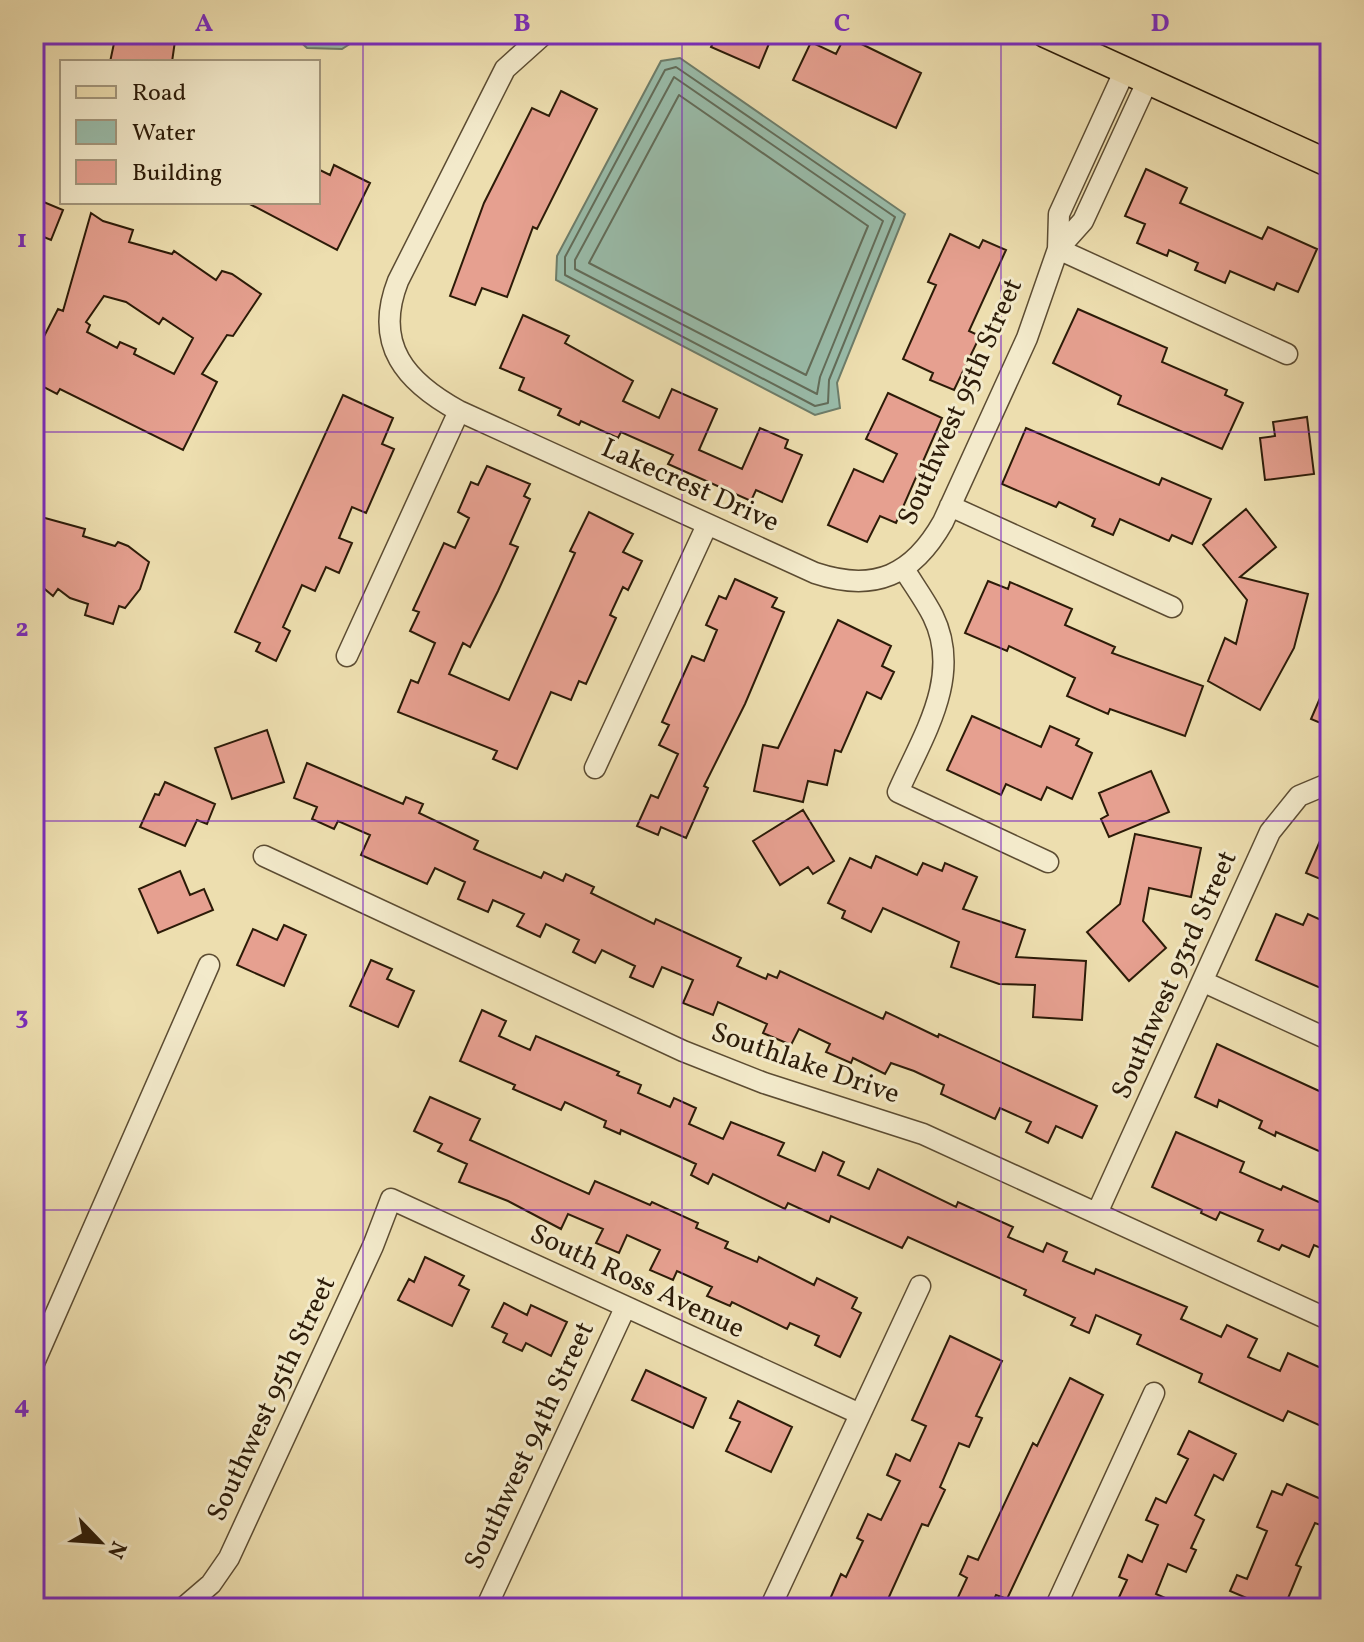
<svg xmlns="http://www.w3.org/2000/svg" width="1364" height="1642" font-family="Vollkorn,serif">
<rect width="100%" height="100%" fill="#eddeaf"/>
<filter id="stains"><feTurbulence type="fractalNoise" baseFrequency=".0025" numOctaves="4"/><feColorMatrix values="0 0 0 0 .2 0 0 0 0 .09 0 0 0 0 .02 0 0 0 .5 -.17"/></filter>
<radialGradient id="worn" r=".72"><stop offset=".6" stop-color="#630" stop-opacity="0"/><stop offset="1" stop-color="#630" stop-opacity=".3"/></radialGradient>
<!-- water -->
<path fill="#99bcaa" stroke="#6d7c69" stroke-width="2" d="M292,34H365L342,49L307,48Z
M680,58L905,214L837,383L840,408L815,415L556,280L557,256L661,61Z"/>
<g fill="none" stroke-linecap="round" stroke-linejoin="round">
<!-- shore -->
<path stroke="#626c59" stroke-width="2" d="M676,67L895,217L829,380L828,403L815,406L565,275V257L665,70Z
M674,77L883,221L820,377L817,394L575,269V260Z
M679,95L868,226L806,375L589,263Z"/>
</g>
<!-- building -->
<path fill="#e6a090" stroke="#2c1b08" stroke-width="2" fill-rule="evenodd" d="M116,34H176L172,62H110Z
M717,34H773L759,68L711,47Z
M845,36L921,73L896,128L793,80L811,42L836,54Z
M561,91L597,109L537,229L533,227L507,297L482,288L475,305L450,296L484,203L532,108L549,116Z
M334,165L370,183L337,250L246,202H318V169L330,175Z
M1146,169L1187,188L1180,203L1262,239L1268,227L1317,249L1298,292L1277,283L1274,290L1230,271L1225,283L1195,270L1198,263L1169,250L1167,256L1137,243L1145,224L1125,216Z
M34,198L63,210L51,240L34,233Z
M91,213L103,221L133,230L129,242L172,254L174,251L216,280L222,271L232,274L261,294L233,336L227,335L202,374L217,382L183,450L60,389L57,394L34,382V356L58,309L63,311ZM104,296L126,302L159,324L163,318L193,338L174,374L134,354L136,349L120,342L117,348L87,332L90,325L86,322Z
M950,234L979,248L983,240L1006,250L969,331L980,336L954,390L930,380L933,373L903,359L936,285L928,282Z
M1078,309L1167,348L1162,362L1227,390L1225,395L1243,403L1222,449L1118,404L1121,396L1053,363Z
M523,315L569,336L565,343L633,381L623,401L659,418L672,389L717,409L699,450L742,469L760,428L788,440L785,448L802,455L782,502L756,490L751,501L668,464L673,455L621,432L618,438L581,421L579,425L558,415L561,409L519,390L524,378L500,368Z
M888,393L942,418L896,523L880,516L867,542L828,525L854,469L883,482L897,454L866,439Z
M343,395L393,418L382,444L394,449L366,513L352,507L339,538L352,543L339,573L326,567L315,591L302,585L283,627L290,631L276,661L256,651L260,643L235,632Z
M1307,417L1314,474L1265,480L1260,438L1275,436L1273,422Z
M1026,428L1159,485L1162,478L1211,499L1192,544L1172,535L1169,541L1120,519L1113,535L1092,526L1095,519L1059,502L1056,507L1002,484Z
M487,466L530,484L524,496L530,499L510,544L518,547L498,591L470,647L463,643L449,674L509,700L575,553L570,551L589,512L633,534L623,552L642,561L628,590L623,587L610,615L616,618L586,684L579,681L571,700L551,692L517,769L493,759L497,751L398,712L411,680L418,683L435,643L410,631L419,612L413,610L444,543L455,548L469,518L458,512L471,482L478,485Z
M1246,509L1276,547L1240,577L1308,594L1294,648L1260,710L1208,681L1225,638L1236,644L1247,600L1203,545Z
M34,515L85,529L83,536L115,546L118,542L128,546L149,562L140,589L125,608L119,606L113,624L85,615L88,604L70,598L58,589L53,596L34,580Z
M735,579L777,598L772,607L784,612L745,704L704,786L708,788L686,838L661,827L658,835L637,826L651,795L658,798L678,754L659,745L669,725L662,722L692,656L704,661L717,630L706,625L719,596L726,599Z
M988,581L1008,589L1010,582L1072,609L1065,625L1115,647L1112,653L1203,686L1185,736L1110,709L1108,714L1067,696L1075,678L1009,646L1007,651L965,633Z
M838,620L891,646L882,666L894,672L881,699L867,692L841,752L835,750L827,785L808,781L803,802L754,791L763,745L778,748Z
M1330,675V727L1311,719Z
M972,716L1041,747L1050,726L1079,739L1076,745L1092,753L1072,799L1047,787L1041,800L1006,784L1001,795L947,770Z
M267,730L284,782L232,799L215,748Z
M307,763L403,804L406,797L423,804L419,813L478,841L474,849L541,878L544,872L563,881L566,874L594,887L591,893L654,924L656,919L741,958L737,966L766,979L768,974L777,978L780,971L883,1019L886,1012L938,1037L939,1034L1097,1106L1082,1138L1056,1126L1048,1143L1026,1132L1031,1122L1000,1108L995,1119L941,1094L944,1085L914,1071L891,1063L885,1074L853,1058L851,1063L826,1052L830,1044L799,1029L791,1045L763,1033L767,1024L718,1002L713,1015L683,1003L693,980L662,967L653,987L630,977L635,966L602,950L595,963L573,952L579,940L546,924L540,937L517,926L524,914L493,900L488,912L458,899L465,882L435,868L427,884L361,855L370,835L338,821L334,829L312,819L317,807L294,798Z
M1151,771L1169,812L1109,837L1101,819L1108,815L1099,793Z
M165,782L215,804L207,824L197,820L185,846L140,827L155,794L159,795Z
M803,810L834,861L813,874L808,867L780,885L753,841Z
M1330,818V883L1306,873Z
M1135,834L1201,848L1191,897L1149,888L1143,921L1166,948L1129,981L1087,932L1120,904Z
M876,856L917,875L923,863L942,871L945,863L977,877L963,909L1025,930L1016,957L1086,961L1082,1020L1033,1017L1035,985L999,984L951,967L959,942L883,908L871,932L842,918L845,911L828,903L850,858L871,868Z
M180,871L190,895L204,889L213,910L158,933L139,889Z
M1276,914L1303,925L1308,914L1330,924V992L1256,960Z
M284,925L306,935L284,986L237,965L253,929L277,940Z
M371,960L392,969L387,979L414,991L398,1027L350,1006Z
M482,1010L506,1021L499,1036L530,1050L536,1036L619,1072L617,1075L641,1085L638,1093L670,1107L674,1098L696,1108L689,1124L723,1139L731,1122L784,1143L778,1155L815,1171L823,1152L844,1162L838,1175L869,1189L878,1169L956,1207L958,1202L1013,1227L1008,1237L1043,1252L1047,1243L1067,1252L1063,1261L1094,1274L1096,1269L1187,1307L1181,1319L1221,1337L1227,1325L1257,1339L1248,1357L1280,1371L1288,1353L1330,1372V1430L1288,1411L1283,1421L1199,1382L1202,1374L1137,1344L1141,1335L1096,1315L1089,1333L1071,1325L1075,1318L1024,1295L1026,1290L908,1237L902,1248L831,1216L829,1222L788,1203L785,1209L713,1174L708,1184L691,1175L696,1164L683,1158L621,1130L620,1134L604,1127L606,1121L565,1102L561,1110L513,1089L515,1085L460,1061Z
M1217,1044L1330,1096V1156L1276,1132L1275,1136L1259,1128L1262,1121L1219,1100L1217,1107L1195,1097Z
M430,1097L480,1119L470,1140L589,1194L595,1181L650,1205L652,1202L698,1223L696,1228L728,1242L725,1248L757,1262L759,1257L814,1285L817,1278L857,1298L852,1308L861,1313L840,1357L815,1345L819,1336L790,1323L787,1329L732,1302L730,1306L707,1296L712,1287L677,1271L673,1280L650,1270L660,1250L627,1235L619,1253L596,1243L603,1229L568,1214L561,1229L508,1201L459,1182L467,1164L438,1151L442,1144L414,1131Z
M1176,1132L1244,1162L1240,1172L1281,1190L1283,1186L1330,1207V1252L1314,1245L1309,1257L1282,1245L1279,1250L1258,1241L1263,1230L1220,1212L1216,1220L1201,1213L1202,1210L1152,1187Z
M425,1257L464,1276L459,1285L469,1290L452,1326L398,1300L409,1279L414,1282Z
M504,1303L527,1315L531,1305L567,1322L551,1356L526,1343L522,1351L503,1342L507,1334L492,1327Z
M950,1336L1002,1361L976,1416L982,1418L969,1447L959,1443L940,1487L945,1490L928,1526L922,1524L884,1608H839L841,1603L830,1599L841,1574L846,1577L863,1541L857,1538L868,1514L881,1520L900,1481L887,1475L896,1454L910,1461L926,1426L912,1420Z
M646,1370L706,1398L693,1428L632,1400Z
M1070,1378L1103,1395L1007,1599L996,1595L990,1608H953L967,1578L960,1574L968,1556L978,1560L1033,1443L1037,1446Z
M738,1401L792,1427L771,1472L726,1451L740,1422L730,1418Z
M1189,1431L1236,1454L1223,1480L1214,1475L1195,1515L1204,1520L1191,1548L1196,1550L1186,1572L1168,1564L1156,1594L1188,1608H1114L1127,1580L1119,1577L1128,1555L1142,1562L1158,1525L1146,1520L1156,1498L1166,1503L1188,1459L1178,1454Z
M1287,1484L1330,1503V1509L1323,1526L1315,1523L1296,1565L1301,1567L1284,1608H1270L1230,1591L1237,1575L1247,1579L1267,1531L1257,1527L1272,1491L1282,1495Z"/>
<g fill="none" stroke-linecap="round" stroke-linejoin="round">
<defs>
<path id="minor" d="M544,34L505,69L398,281C373,345 406,382 459,411L815,573C875,593 913,575 943,522L1027,338L1058,249L1059,214L1125,70
M1058,249L1287,354
M1058,249L1083,221L1148,80
M950,506L1172,607
M904,569C913,584 925,600 933,616C963,677 922,737 898,792L1048,862
M347,656L459,411
M595,768L707,525
M264,856L683,1051L764,1083L923,1134L1330,1320
M1204,982L1330,1040
M1097,1213L1270,832L1299,796L1330,783
M34,1363L209,965
M34,1605L41,1608
M183,1608L211,1584L229,1558L373,1246L391,1199L860,1414
M486,1608L625,1308
M770,1608L920,1286
M1055,1608L1154,1393"/>
<path id="major" d="M1045,34L1330,164"/>
</defs>
<!-- minor casing -->
<use href="#minor" stroke="#5c4c32" stroke-width="23"/>
<!-- major casing -->
<use href="#major" stroke="#2c1b08" stroke-width="29"/>
<!-- minor -->
<use href="#minor" stroke="#f3eacb" stroke-width="20"/>
<!-- major -->
<use href="#major" stroke="#eddeaf" stroke-width="26"/>
</g>
<!-- grid -->
<path fill="none" stroke="#7b2cbf" stroke-width="2" stroke-opacity="0.55" d="M363,34V1608M682,34V1608M1001,34V1608M34,432H1330M34,821H1330M34,1210H1330"/>
<g text-anchor="middle" dominant-baseline="central" stroke-width="6" stroke-linejoin="round" paint-order="stroke">
<!-- street labels -->
<g font-size="28" fill="#2c1b08" stroke="#f3eacb">
<text transform="translate(961 402) rotate(-66)">Southwest 95th Street</text>
<text transform="translate(690 486) rotate(24)">Lakecrest Drive</text>
<text transform="translate(1175 975) rotate(-66)">Southwest 93rd Street</text>
<text transform="translate(805 1064) rotate(19)">Southlake Drive</text>
<text transform="translate(637 1282) rotate(25)">South Ross Avenue</text>
<text transform="translate(272 1399) rotate(-65)">Southwest 95th Street</text>
<text transform="translate(530 1446) rotate(-65)">Southwest 94th Street</text>
</g>
</g>
<!-- margin -->
<rect width="1364" height="1642" fill="none" stroke="#eddeaf" stroke-width="88"/>
<!-- legend -->
<rect x="60" y="60" width="260" height="144" fill="#f3eacb" stroke="#a3977d" stroke-width="2"/>
<rect x="76" y="86" width="40" height="12" fill="#eddeaf" stroke="#a3977d" stroke-width="2"/>
<text x="132" y="100" font-size="24" fill="#2c1b08">Road</text>
<rect x="76" y="120" width="40" height="24" fill="#99bcaa" stroke="#a3977d" stroke-width="2"/>
<text x="132" y="140" font-size="24" fill="#2c1b08">Water</text>
<rect x="76" y="160" width="40" height="24" fill="#e6a090" stroke="#a3977d" stroke-width="2"/>
<text x="132" y="180" font-size="24" fill="#2c1b08">Building</text>
<!-- north arrow -->
<g transform="translate(100 1542) rotate(115)" stroke="#f3eacb" stroke-width="6" paint-order="stroke">
<path d="M0-6L14 30L0 20L-14 30Z" fill="#2c1b08"/>
<text y="-12" font-size="22" font-weight="bold" text-anchor="middle" fill="#2c1b08">N</text>
</g>
<rect x="44" y="44" width="1276" height="1554" fill="none" stroke="#7b2cbf" stroke-width="3"/>
<g font-size="26" text-anchor="middle" font-weight="bold" fill="#7b2cbf">
<text x="204" y="31">A</text>
<text x="522" y="31">B</text>
<text x="842" y="31">C</text>
<text x="1160" y="31">D</text>
<text x="22" y="247">1</text>
<text x="22" y="636">2</text>
<text x="22" y="1024">3</text>
<text x="22" y="1413">4</text>
</g>
<rect width="100%" height="100%" filter="url(#stains)"/>
<rect width="100%" height="100%" fill="url(#worn)"/>
</svg>
